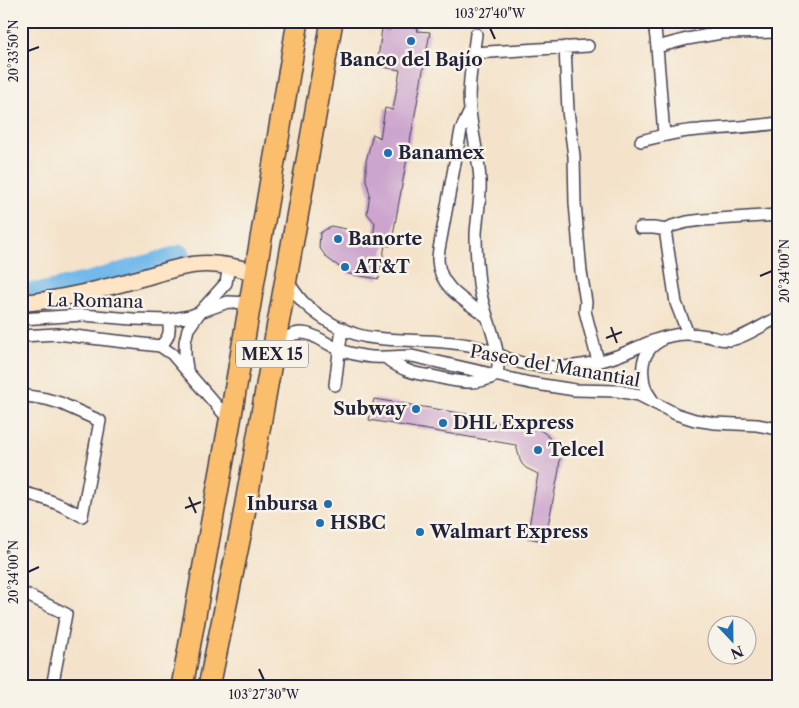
<svg xmlns="http://www.w3.org/2000/svg" width="799" height="708" font-family="'Libre Caslon Text',serif">
<rect width="100%" height="100%" fill="#f7f3e8"/>
<filter id="ink" filterUnits="userSpaceOnUse"><feTurbulence type="fractalNoise" baseFrequency=".02" numOctaves="2"/><feDisplacementMap in="SourceGraphic" scale="10" xChannelSelector="R" yChannelSelector="G"/><feConvolveMatrix kernelMatrix="1 2 1 2 8 2 1 2 1" color-interpolation-filters="sRGB"/></filter>
<filter id="wash" filterUnits="userSpaceOnUse"><feTurbulence type="fractalNoise" baseFrequency=".0096" numOctaves="4" result="noise"/><feDisplacementMap in="SourceGraphic" scale="20" xChannelSelector="R" yChannelSelector="G"/><feGaussianBlur stdDeviation="1.12" result="paint"/><feColorMatrix in="noise" values="0 0 0 0 0 0 0 0 0 0 0 0 0 0 0 0 0 1.4 0 .05"/><feComposite in="paint" operator="in"/></filter>
<g filter="url(#wash)">
<rect width="100%" height="100%" fill="#f4e3ca"/>
<g fill="none" stroke-linecap="round" stroke-linejoin="round">
<!-- river -->
<path stroke="#73b9ea" stroke-width="19" d="M21,293L45,291L92,280L181,254"/>
</g>
<g id="blocks">
<!-- building -->
<path fill="#cca4cd" d="M391,24L418,28L417,31L430,32L391,246L385,245L379,279L349,274L327,258L319,247L320,233L331,226L346,229L357,243L359,234L373,237L375,223L367,213L370,194L366,180V161L373,134L380,138L385,108L393,110L400,70L377,66L382,28L390,30Z
M374,399L479,416V419L540,430L546,434L550,439L560,455L559,470L545,541L527,538L538,474L526,468L522,464L520,460L516,445L369,420Z"/>
</g>
</g>
<g filter="url(#ink)">
<use href="#blocks" fill-opacity="0" stroke="#423f50" stroke-width="1"/>
<g fill="none" stroke-linecap="round" stroke-linejoin="round">
<defs>
<path id="street" d="M654,21L657,47L664,135
M565,47L568,111L574,156L575,203L581,272L586,302L585,311L598,361
M657,47L687,39L721,33L778,32
M473,53L588,46
M470,111L461,130L440,244C439,249 438,255 438,260C439,288 467,302 486,316
M641,141C660,136 679,131 699,130C725,128 751,127 778,123
M640,228H654L667,230
M286,279C292,287 297,296 304,303C322,320 349,336 375,338C407,342 440,339 473,346C481,348 490,350 498,354C503,356 507,359 512,360C526,365 542,367 557,367C579,367 607,361 627,352C641,346 654,339 670,336C681,333 696,334 707,336C715,338 721,340 730,340C745,338 763,324 778,318
M21,319L82,315L133,319L168,320L190,316L200,312L226,283L229,266
M688,334L676,303L666,236L667,230L672,226L687,222L703,220L778,215
M21,336L57,334L160,346L172,354L230,421
M160,346C169,339 171,331 168,320
M275,348C306,315 319,346 350,353C361,356 374,358 385,357C394,357 403,356 412,356L530,383L575,390L618,391L639,395L676,414L695,420L715,423L757,425L778,429
M385,357C392,363 400,368 409,371C416,374 424,375 432,376C455,381 474,387 497,375C503,346 482,314 479,283C477,267 476,250 476,234C477,216 481,199 480,181C479,157 472,133 470,110C467,85 473,59 476,34
M187,369L185,355V342L188,329L200,312L228,302L250,303
M335,385L342,328
M21,395L46,399L60,403L100,421L82,516C63,505 43,497 21,492
M654,403C652,399 648,394 646,390C642,380 641,364 646,355C649,349 654,344 660,341
M21,592L66,614L52,687"/>
<path id="secondary" d="M21,303C60,300 97,290 134,280C158,274 182,264 206,264C223,264 239,268 255,272"/>
<path id="highway" d="M182,687L230,421L298,21
M209,687L241,531L332,21"/>
</defs>
<!-- street casing -->
<use href="#street" stroke="#423f50" stroke-width="14"/>
<!-- secondary casing -->
<use href="#secondary" stroke="#423f50" stroke-width="19"/>
<!-- highway casing -->
<use href="#highway" stroke="#423f50" stroke-width="24"/>
<!-- street -->
<use href="#street" stroke="#fff" stroke-width="11"/>
<!-- secondary -->
<use href="#secondary" stroke="#fde5c5" stroke-width="16"/>
<!-- highway -->
<use href="#highway" stroke="#fabe6d" stroke-width="21"/>
</g>
</g>
<!-- ticks -->
<path fill="none" stroke="#22223b" stroke-width="2" d="M490,28L495,39M28,51L39,47M760,276L772,271M611,327L617,343M606,338L622,332M189,497L196,513M185,508L201,502M28,572L39,567M259,669L264,680"/>
<!-- markers -->
<g fill="#1f6fb2" stroke="#f7f3e8" stroke-width="2">
<circle cx="411" cy="41" r="5"/>
<circle cx="388" cy="153" r="5"/>
<circle cx="338" cy="239" r="5"/>
<circle cx="345" cy="267" r="5"/>
<circle cx="416" cy="409" r="5"/>
<circle cx="443" cy="423" r="5"/>
<circle cx="538" cy="450" r="5"/>
<circle cx="328" cy="504" r="5"/>
<circle cx="320" cy="523" r="5"/>
<circle cx="420" cy="532" r="5"/>
</g>
<g text-anchor="middle" dominant-baseline="central" stroke-width="5" stroke-linejoin="round" paint-order="stroke">
<!-- shield labels -->
<rect fill="#f7f3e8" stroke="#62616f" stroke-width="1" x="236" y="340.5" width="72" height="27" rx="4"/>
<g font-size="16" font-weight="bold" fill="#22223b">
<text x="272" y="354">MEX 15</text>
</g>
<!-- poi labels -->
<g font-size="18" font-weight="bold" fill="#22223b" stroke="#f7f3e8" text-anchor="start">
<text x="411" y="60" text-anchor="middle">Banco del Bajío</text>
<text x="398" y="153">Banamex</text>
<text x="348" y="239">Banorte</text>
<text x="355" y="267">AT&amp;T</text>
<text x="406" y="409" text-anchor="end">Subway</text>
<text x="453" y="423">DHL Express</text>
<text x="548" y="450">Telcel</text>
<text x="318" y="504" text-anchor="end">Inbursa</text>
<text x="330" y="523">HSBC</text>
<text x="430" y="532">Walmart Express</text>
</g>
<!-- street labels -->
<g font-size="18" fill="#22223b" stroke="#f7f3e8">
<text transform="translate(95 301) rotate(1)">La Romana</text>
<text transform="translate(555 366) rotate(10)">Paseo del Manantial</text>
</g>
</g>
<!-- margin -->
<rect width="799" height="708" fill="none" stroke="#f7f3e8" stroke-width="55"/>
<!-- north arrow -->
<g transform="translate(732 640) rotate(158)"><circle r="24" fill="#f7f3e8" stroke="#a29fa3"/>
<path d="M0-4L9 19L0 12L-9 19Z" fill="#1f6fb2"/>
<text y="-8" font-size="14" font-weight="bold" text-anchor="middle" fill="#22223b">N</text>
</g>
<rect x="28" y="28" width="744" height="652" fill="none" stroke="#22223b" stroke-width="2"/>
<g font-size="12" text-anchor="middle" fill="#22223b">
<text x="490" y="18">103°27'40"W</text>
<text transform="translate(14 51) rotate(-90)" y="4">20°33'50"N</text>
<text transform="translate(785 271) rotate(-90)" y="4">20°34'00"N</text>
<text transform="translate(14 572) rotate(-90)" y="4">20°34'00"N</text>
<text x="264" y="699">103°27'30"W</text>
</g>
</svg>
